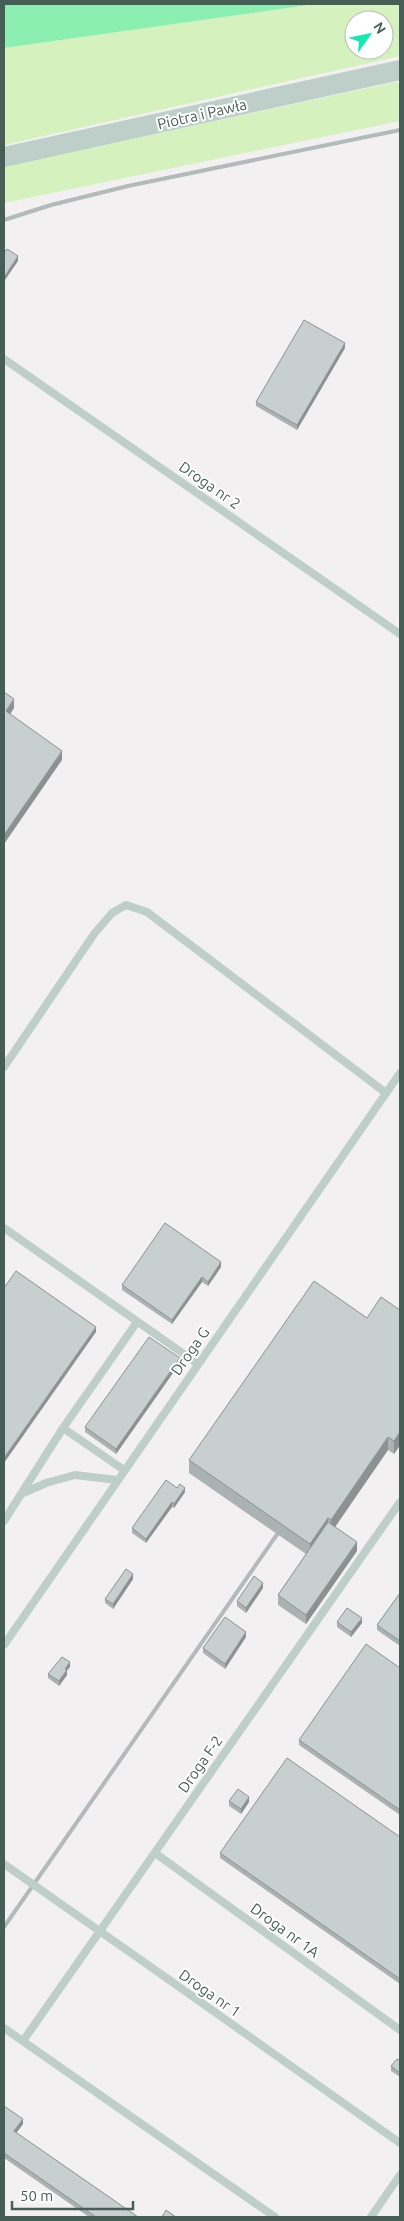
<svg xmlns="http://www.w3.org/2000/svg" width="404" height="2221" font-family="Ubuntu,sans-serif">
<rect width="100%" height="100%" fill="#f3f0f2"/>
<!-- green -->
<path fill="#d5f1be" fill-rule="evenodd" d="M316,4H400V56L4,145V48ZM354,20H384V50H354Z
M396,82L400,84V121L4,203V167Z"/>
<!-- water -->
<path fill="#8aefb0" d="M4,4H316L4,48Z"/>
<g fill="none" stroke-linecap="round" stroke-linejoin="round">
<!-- service -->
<path stroke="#becfc9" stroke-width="8" d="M4,359L400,634
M4,1067L94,934L112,913L126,905L147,912L386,1093
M4,1228L198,1364
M63,1428L124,1470
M21,1494L63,1428L137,1322
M4,1521L21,1494L46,1483L75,1475L117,1480
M4,1645L400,1073
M155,1853L400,2030
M168,1979L400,2143
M4,2028L275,2217
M23,2041L400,1502
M371,2217L400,2175"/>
<!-- tertiary -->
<path stroke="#becfc9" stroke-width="20" d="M4,157L400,70"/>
<!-- rail -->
<path stroke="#b2bbb9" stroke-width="4" d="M4,220L51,205L128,186L400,130
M4,1927L285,1523"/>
<!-- service-bridge -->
<path stroke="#becfc9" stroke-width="8" d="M4,1864L168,1979"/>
</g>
<!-- wall -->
<path fill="#abb3b2" d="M345,348L297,430L256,406V402Z
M221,1267L208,1286L202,1282L172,1324L122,1290V1285Z
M400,1310V1445L394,1454L388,1450L335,1526L357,1551L306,1624L278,1605V1595L306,1554L189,1473V1460L367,1318Z
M180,1363L116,1454L85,1432V1427Z
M177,1488L185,1492L174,1508L172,1507L146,1543L132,1533V1528Z
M133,1579L113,1609L105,1603V1599Z
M263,1588L246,1613L237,1606V1601Z
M400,1593V1646L377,1630V1625Z
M337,1622L362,1623L351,1637L337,1627Z
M246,1637L225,1669L203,1653V1648Z
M70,1667L67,1670V1675L59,1686L48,1678V1674Z
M400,1668V1815L299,1745V1740Z
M229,1801L249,1802L241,1814L229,1806Z
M400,1837V1984L220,1858V1853Z
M400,2061V2077L391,2071V2066Z
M4,2106L23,2124L16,2133L138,2217H89L4,2158Z"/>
<!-- shaded-wall -->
<path fill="#8b9291" d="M18,256V261L5,280V276Z
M345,343V348L297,430V425Z
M14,699V708L6,721V711Z
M62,751V760L4,844V835Z
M221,1262V1267L208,1286V1282Z
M202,1277V1282L172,1324V1320Z
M96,1327V1332L4,1463V1458Z
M180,1358V1363L116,1454V1449Z
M400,1432V1445L394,1454V1441Z
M388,1437V1450L331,1533V1520Z
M185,1488V1492L174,1508V1504Z
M172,1502V1507L146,1543V1539Z
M328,1518V1531L310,1557V1544Z
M357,1542V1551L306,1624V1615Z
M133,1574V1579L113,1609V1604Z
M263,1583V1588L246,1613V1608Z
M362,1618V1623L351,1637V1632Z
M246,1632V1637L225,1669V1664Z
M70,1662V1667L65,1673V1669Z
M67,1670V1675L59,1686V1681Z
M249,1797V1802L241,1814V1809Z
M23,2119V2124L14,2136V2131Z"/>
<!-- building -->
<path fill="#c7d0cf" stroke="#8b9291" d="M7,249L18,256L5,276L4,275V253Z
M304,320L345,343L297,425L256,402Z
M4,692L14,699L6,711L62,751L4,835Z
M165,1223L221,1262L208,1282L202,1277L172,1320L122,1285Z
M16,1271L96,1327L4,1458V1288Z
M314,1281L367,1318L381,1297L400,1310V1432L394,1441L388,1437L331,1520L328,1518L310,1544L189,1460Z
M149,1337L180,1358L116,1449L85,1427Z
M166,1480L177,1488L180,1484L185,1488L174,1504L172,1502L146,1539L132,1528Z
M328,1522L357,1542L306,1615L278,1595Z
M126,1569L133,1574L113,1604L105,1599Z
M254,1576L263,1583L246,1608L237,1601Z
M400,1593V1641L377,1625Z
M347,1608L362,1618L351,1632L337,1622Z
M225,1617L246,1632L225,1664L203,1648Z
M366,1644L400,1668V1810L299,1740Z
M62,1657L70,1662L65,1669L67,1670L59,1681L48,1674Z
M287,1758L400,1837V1979L220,1853Z
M238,1789L249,1797L241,1809L229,1801Z
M397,2059L400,2061V2073L391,2066Z
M4,2106L23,2119L14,2131L138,2217H96L4,2153Z
M166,2210L176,2217H162Z"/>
<g text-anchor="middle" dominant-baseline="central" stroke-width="4" stroke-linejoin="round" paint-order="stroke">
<!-- street labels -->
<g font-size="15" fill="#475e56" stroke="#fff">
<text transform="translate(202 114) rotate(-13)">Piotra i Pawła</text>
<text transform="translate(210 485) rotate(35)">Droga nr 2</text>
<text transform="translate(190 1351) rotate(-55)">Droga G</text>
<text transform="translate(200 1764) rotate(-55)">Droga F-2</text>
<text transform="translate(285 1930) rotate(36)">Droga nr 1A</text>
<text transform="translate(210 1993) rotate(35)">Droga nr 1</text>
</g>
</g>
<!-- border -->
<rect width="404" height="2221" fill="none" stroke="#475e56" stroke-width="10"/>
<!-- north arrow -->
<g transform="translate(369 35) rotate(57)"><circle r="24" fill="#ffffff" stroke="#b5bfbb"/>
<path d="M0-4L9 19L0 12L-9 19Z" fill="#14e9af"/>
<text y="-8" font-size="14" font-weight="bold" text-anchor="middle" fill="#475e56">N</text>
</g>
<!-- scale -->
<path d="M12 2201v8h121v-8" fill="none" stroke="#475e56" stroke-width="2.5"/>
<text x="20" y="2201" font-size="15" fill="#475e56" stroke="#ffffff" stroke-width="4" paint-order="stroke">50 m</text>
</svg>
